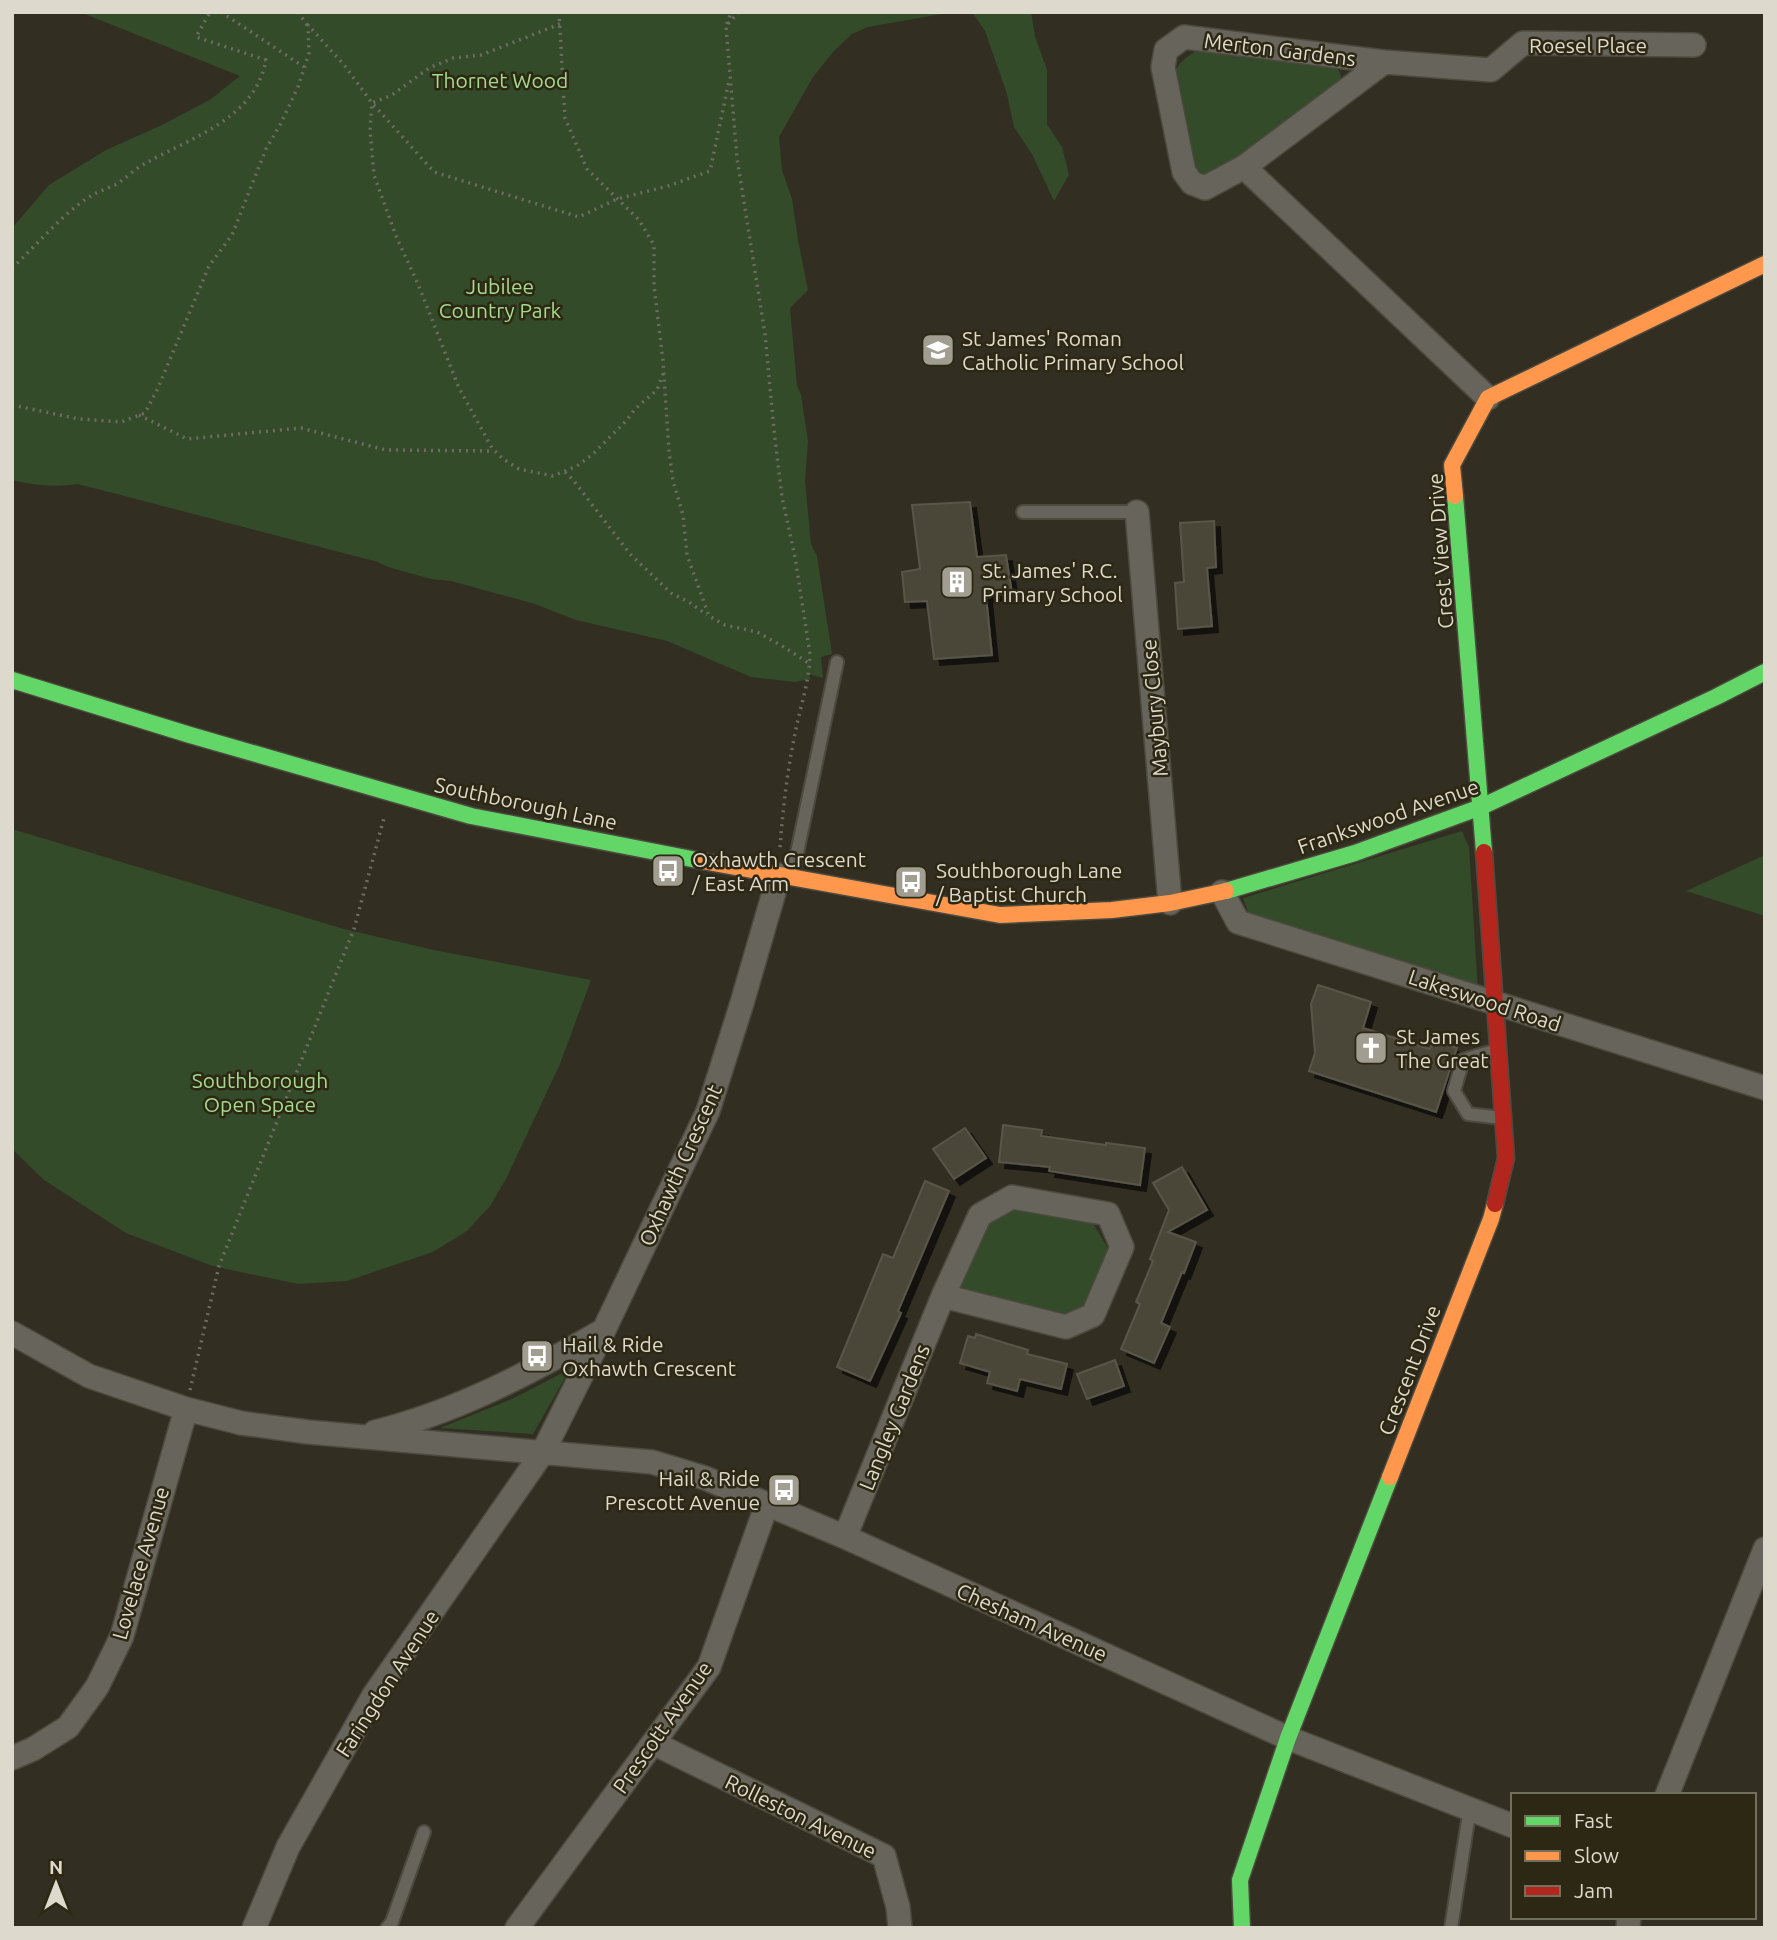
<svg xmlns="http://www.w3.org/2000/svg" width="1777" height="1940" font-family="Ubuntu,sans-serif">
<defs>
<filter id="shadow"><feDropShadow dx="6" dy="6" stdDeviation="0" flood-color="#0009"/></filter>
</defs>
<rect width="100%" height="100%" fill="#322e22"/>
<!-- green -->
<path fill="#334b29" d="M80,12H953L868,27L852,34L833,52L813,77L779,137L782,170L792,199L798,240L808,290L790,308L797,386L801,395L808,441L805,481L811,544L817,556L832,654L821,657L823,678L808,674L811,679L795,682L751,677L667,641L576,620L535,604L451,581L431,579L388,567L378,562L78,484C55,487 34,486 12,480V228L49,185L106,150L164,124L211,99L240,76Z
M972,12H1031L1035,36L1047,70V124L1062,147L1069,175L1054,201L1032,154L1014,127L1007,94L985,31Z
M1197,50L1337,67L1341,76L1338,85L1213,175L1205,178L1191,172L1173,78C1176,64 1185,58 1197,50Z
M12,829L344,929L434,950L591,980L560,1064L506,1179L490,1206L467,1231L433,1252L347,1281L298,1284L231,1270L210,1265L126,1233L44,1180L12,1149Z
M1462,831L1469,847L1478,992L1249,915L1243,898Z
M1765,855V916L1686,891Z
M1016,1208L1091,1220L1109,1250L1084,1310L1060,1318L959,1290L988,1224Z
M570,1369L533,1434L440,1428L512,1399Z"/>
<!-- building -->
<path fill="#4b4738" stroke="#59564a" stroke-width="2" filter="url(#shadow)" d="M970,502L977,557L1006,555L1012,593L986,596L992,655L934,659L927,601L905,602L902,572L920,569L912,505Z
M1214,521L1216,567L1207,568L1212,626L1178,629L1175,583L1184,582L1180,523Z
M1318,985L1371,1002L1363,1028L1430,1049L1433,1040L1457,1048L1436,1112L1309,1071L1315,1053L1311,1004Z
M1003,1125L1042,1130L1041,1136L1106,1145V1143L1145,1148L1140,1185L1049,1171L1050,1167L999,1162Z
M965,1128L986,1158L954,1179L933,1149Z
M1182,1167L1207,1210L1168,1232L1196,1242L1184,1273L1182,1272L1161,1323L1170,1327L1154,1363L1121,1349L1140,1304L1136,1302L1153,1261L1150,1259L1169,1210L1153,1183Z
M925,1181L949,1191L898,1311L901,1313L870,1381L837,1367L883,1254L893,1258Z
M976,1334L1028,1350L1027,1354L1067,1364L1061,1389L1020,1379L1017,1391L987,1383L990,1372L960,1363L968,1336L975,1338Z
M1115,1360L1124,1386L1087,1399L1077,1374Z"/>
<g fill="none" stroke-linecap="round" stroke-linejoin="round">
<defs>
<path id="lane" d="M1023,512H1137
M792,877L837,662
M1497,1050L1463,1060L1454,1091L1468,1114L1502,1118
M387,1928L392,1922L424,1832
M1451,1928L1470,1808"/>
<path id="street" d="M1384,62L1184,37L1166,50L1163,67L1184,172L1192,183L1205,188L1244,167L1488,398
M1244,167L1384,62L1491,70L1523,43L1694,45
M1137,512L1170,903
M1222,892L1238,922L1765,1088
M12,1333L89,1376L186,1409L241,1423L308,1432L652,1462L705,1478L845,1537L1288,1738L1513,1826
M375,1432C456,1412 532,1372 604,1330
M845,1537L943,1296L980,1215L1012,1197L1108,1214L1122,1247L1093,1315L1066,1327L943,1296
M653,1743L884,1856L898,1907L900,1928
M12,1758L33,1749L68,1727L97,1687L122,1636L186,1409
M1667,1795L1765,1549
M254,1928L288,1847L374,1695L543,1452L604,1330L708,1111L742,1003L779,875
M517,1928L709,1667L767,1504
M1628,1928L1629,1917"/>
<path id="fast" d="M1455,496L1484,852
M12,680L190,735L471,816L702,861
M1226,891L1355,853L1481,807L1716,697L1765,672
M1242,1928L1240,1880L1288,1738L1390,1477"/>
<path id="slow" d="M1455,496L1452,465L1488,398L1765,264
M702,861L1000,915L1112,910L1170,903L1226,891
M1390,1477L1491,1219L1495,1204"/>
<path id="jam" d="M1484,852L1506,1158L1495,1204"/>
</defs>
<!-- lane casing -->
<use href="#lane" stroke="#4c493e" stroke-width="16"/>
<!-- street casing -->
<use href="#street" stroke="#4c493e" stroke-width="26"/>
<!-- fast casing -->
<use href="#fast" stroke="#4c493e" stroke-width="19"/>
<!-- slow casing -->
<use href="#slow" stroke="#4c493e" stroke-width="19"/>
<!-- jam casing -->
<use href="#jam" stroke="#4c493e" stroke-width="19"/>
<!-- path -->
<path stroke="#6e6b63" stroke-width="3.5" stroke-dasharray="2 5" stroke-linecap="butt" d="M221,12L304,67
M298,12L307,25
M559,12L565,118L587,169L639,220L654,245V286L663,361L669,451L673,481L683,515L687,555L709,616L725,625L757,632L784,647L810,664
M739,12L726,26L737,158L765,334L774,430L782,497L795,557L810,654C810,677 802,701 797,724C788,765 783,806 780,848
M560,24L481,55L453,58L429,68L392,95L372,103L370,130L374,175L396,236L418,284L459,388L492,448L503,459L519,469L553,476L577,466L593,454L626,421L635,409L657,390L663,374
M727,24L731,12
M12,268C35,247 65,211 91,196C100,190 111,188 120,182C128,176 136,168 146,163C192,137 255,119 266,60L196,37L210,12
M12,405L79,419L121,422L145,413L158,388L209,266L232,235L266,149L280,125L298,87L309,53L308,25L345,66L372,103L434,172L579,217L617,199L668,186L710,171L729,81
M139,415L187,439L301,428L386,450L494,451
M565,472L574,481L630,554L671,593L689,602L707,615
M190,1390L219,1266L354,929L384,818"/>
<!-- lane -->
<use href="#lane" stroke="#67645b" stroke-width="12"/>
<!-- street -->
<use href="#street" stroke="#67645b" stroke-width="23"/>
<!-- fast -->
<use href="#fast" stroke="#63d668" stroke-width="16"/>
<!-- slow -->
<use href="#slow" stroke="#ff974d" stroke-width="16"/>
<!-- jam -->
<use href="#jam" stroke="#b3261e" stroke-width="16"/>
</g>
<!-- icons -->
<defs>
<symbol id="school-square" viewBox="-11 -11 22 22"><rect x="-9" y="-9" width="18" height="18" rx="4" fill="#a19e91" stroke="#2d2813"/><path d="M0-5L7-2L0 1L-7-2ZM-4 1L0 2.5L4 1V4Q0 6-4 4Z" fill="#fff"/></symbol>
<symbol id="building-square" viewBox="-11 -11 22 22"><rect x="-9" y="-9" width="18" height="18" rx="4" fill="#a19e91" stroke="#2d2813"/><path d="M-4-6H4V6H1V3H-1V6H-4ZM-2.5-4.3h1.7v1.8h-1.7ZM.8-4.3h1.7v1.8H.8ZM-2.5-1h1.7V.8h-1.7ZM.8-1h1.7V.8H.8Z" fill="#fff"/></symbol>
<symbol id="bus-square" viewBox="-11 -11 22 22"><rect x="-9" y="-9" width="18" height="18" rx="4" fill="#a19e91" stroke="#2d2813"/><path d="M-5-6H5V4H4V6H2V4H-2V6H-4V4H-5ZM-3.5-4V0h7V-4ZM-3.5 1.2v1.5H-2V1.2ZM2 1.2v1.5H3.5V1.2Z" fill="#fff"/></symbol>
<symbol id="church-square" viewBox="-11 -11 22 22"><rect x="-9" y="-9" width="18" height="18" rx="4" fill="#a19e91" stroke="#2d2813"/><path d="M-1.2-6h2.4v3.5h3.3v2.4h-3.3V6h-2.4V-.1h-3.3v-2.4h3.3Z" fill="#fff"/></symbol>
</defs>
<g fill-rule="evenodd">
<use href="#school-square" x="919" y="331" width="38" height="38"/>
<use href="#building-square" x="938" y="563" width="38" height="38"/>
<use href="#bus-square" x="649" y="852" width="38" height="38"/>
<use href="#bus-square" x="892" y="863" width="38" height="38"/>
<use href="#church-square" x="1352" y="1029" width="38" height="38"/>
<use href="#bus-square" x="518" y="1337" width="38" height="38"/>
<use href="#bus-square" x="765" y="1471" width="38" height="38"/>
</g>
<g text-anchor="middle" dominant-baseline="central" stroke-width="5" stroke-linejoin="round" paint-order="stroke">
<!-- street labels -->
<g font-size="21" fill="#dddacd" stroke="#2d2813">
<text x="1588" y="45">Roesel Place</text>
<text transform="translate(1280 49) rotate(7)">Merton Gardens</text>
<text transform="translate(1440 551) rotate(-94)">Crest View Drive</text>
<text transform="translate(1154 708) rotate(-95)">Maybury Close</text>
<text transform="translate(526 803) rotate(12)">Southborough Lane</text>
<text transform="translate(1388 816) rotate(-19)">Frankswood Avenue</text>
<text transform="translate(1485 1000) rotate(18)">Lakeswood Road</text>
<text transform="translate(680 1165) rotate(-66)">Oxhawth Crescent</text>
<text transform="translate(1409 1370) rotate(-69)">Crescent Drive</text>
<text transform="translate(894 1417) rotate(-68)">Langley Gardens</text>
<text transform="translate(140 1563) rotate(-74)">Lovelace Avenue</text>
<text transform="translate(1032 1622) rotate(24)">Chesham Avenue</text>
<text transform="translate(387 1683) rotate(-57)">Faringdon Avenue</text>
<text transform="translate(662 1727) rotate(-55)">Prescott Avenue</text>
<text transform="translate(801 1816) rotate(26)">Rolleston Avenue</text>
</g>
<!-- park labels -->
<g font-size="21" fill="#a2db8e" stroke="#2d2813">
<text x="500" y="80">Thornet Wood</text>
<text x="500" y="286">Jubilee<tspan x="500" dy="24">Country Park</tspan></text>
<text x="260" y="1080">Southborough<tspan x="260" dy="24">Open Space</tspan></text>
</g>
<!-- poi labels -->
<g font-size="21" fill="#dddacd" stroke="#2d2813" text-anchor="start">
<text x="962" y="338">St James' Roman<tspan x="962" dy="24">Catholic Primary School</tspan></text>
<text x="982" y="570">St. James' R.C.<tspan x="982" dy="24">Primary School</tspan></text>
<text x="692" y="859">Oxhawth Crescent<tspan x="692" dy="24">/ East Arm</tspan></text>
<text x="936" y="870">Southborough Lane<tspan x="936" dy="24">/ Baptist Church</tspan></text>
<text x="1396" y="1036">St James<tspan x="1396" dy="24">The Great</tspan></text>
<text x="562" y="1344">Hail &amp; Ride<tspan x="562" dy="24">Oxhawth Crescent</tspan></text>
<text x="760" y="1478" text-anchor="end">Hail &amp; Ride<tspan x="760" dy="24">Prescott Avenue</tspan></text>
</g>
</g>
<!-- border -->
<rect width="1777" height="1940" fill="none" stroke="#dddacd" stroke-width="28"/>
<!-- legend -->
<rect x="1511" y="1793" width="245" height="126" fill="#2d2813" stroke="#736f5d" stroke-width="2"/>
<rect x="1525" y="1816" width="35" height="10" fill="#63d668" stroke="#736f5d" stroke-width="2"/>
<text x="1574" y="1828" font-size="21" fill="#dddacd">Fast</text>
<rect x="1525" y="1851" width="35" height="10" fill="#ff974d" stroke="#736f5d" stroke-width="2"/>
<text x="1574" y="1863" font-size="21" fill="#dddacd">Slow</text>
<rect x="1525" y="1886" width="35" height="10" fill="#b3261e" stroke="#736f5d" stroke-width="2"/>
<text x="1574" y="1898" font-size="21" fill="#dddacd">Jam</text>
<!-- north arrow -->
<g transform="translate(56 1884)" stroke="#2d2813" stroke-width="5" paint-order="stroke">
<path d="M0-5L12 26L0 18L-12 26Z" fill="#dddacd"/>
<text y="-10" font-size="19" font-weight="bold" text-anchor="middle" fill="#dddacd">N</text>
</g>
</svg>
